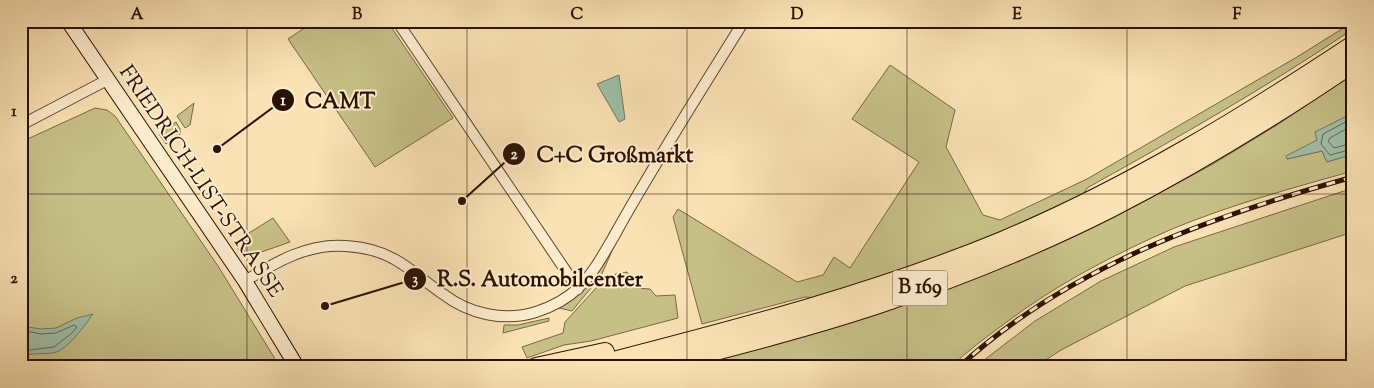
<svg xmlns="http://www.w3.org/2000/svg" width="1374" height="388" font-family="'Sorts Mill Goudy',serif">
<rect width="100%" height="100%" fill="#fae2b4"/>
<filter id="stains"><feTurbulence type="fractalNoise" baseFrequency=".004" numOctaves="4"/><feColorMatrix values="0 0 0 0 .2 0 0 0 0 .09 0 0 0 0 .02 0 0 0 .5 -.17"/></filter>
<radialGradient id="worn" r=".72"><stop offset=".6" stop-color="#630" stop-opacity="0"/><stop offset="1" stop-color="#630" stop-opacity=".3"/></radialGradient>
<!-- green -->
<path fill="#c6c087" stroke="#786844" d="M315,21H387L453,118L375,167L288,39Z
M1353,22V29C1267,87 1177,138 1087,188L1083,195L961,249L818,298L805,297L702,324L673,217L678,209L797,282L823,275L834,257L850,268L919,162L852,119L890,65L955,110L946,147L983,215L1000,220L1087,179L1297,57Z
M1353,74V113L1316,132L1318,140L1287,159L1322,151L1327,162L1353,154V171C1292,188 1230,205 1172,229C1113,255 1055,285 1004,324C985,338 967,351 951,367H720L718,360L940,292L1005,265L1137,205L1213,164L1277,125Z
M194,103L190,125L185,128L177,116Z
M95,108L107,110L115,116L218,266L280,367H21V142Z
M176,122L180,129V134L166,144L159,134Z
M1353,188V232L1185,286L1061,350L1035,367H975L1035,321L1101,281L1174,247Z
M273,218L290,242L253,255L252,253C241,254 239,251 233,243Z
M616,242L601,276L572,311L559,308C591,291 599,271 616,242Z
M627,272L635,288L650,289L656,296L675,295L678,318L591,341L564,345L527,358L522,347L563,333L565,322L607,276Z
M549,318V321L503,333L504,325H518Z"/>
<!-- water -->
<path fill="#9fbfa8" stroke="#717965" d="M619,75L625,119L619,122L597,84Z
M1353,113V154L1327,162L1322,151L1287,159L1286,156L1317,140L1315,132Z
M93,314C85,325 67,351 53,353C43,354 32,353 21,356V326L41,329L56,328L77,318Z"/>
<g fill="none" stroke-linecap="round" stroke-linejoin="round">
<!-- shore -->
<path stroke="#656854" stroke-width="1" d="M1353,118L1323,134L1321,144L1330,155L1353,149
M1353,125L1330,138L1328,141L1334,148L1353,143
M21,330L41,334L56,333L74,325L77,327L72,333L54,347L21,351"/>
<defs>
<path id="street" d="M397,21L578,289
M21,125L107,80
M245,281C276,262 308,243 346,246C362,247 380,251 394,259C411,268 426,283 443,294C469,314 504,322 536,312C551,307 567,299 578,288C593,274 603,255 613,238C624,218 635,199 647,179C678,126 711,74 744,21"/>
<path id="secondary" d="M68,21L245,281L297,367"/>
<path id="highway" d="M536,367L605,352
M590,367C729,331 869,296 1002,241C1126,189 1241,119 1353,45
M653,367C727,348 803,329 876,305C956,278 1036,246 1111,208C1195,165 1275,116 1353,63"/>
</defs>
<!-- street casing -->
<use href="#street" stroke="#5f452d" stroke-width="12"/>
<!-- secondary casing -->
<use href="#secondary" stroke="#2b1100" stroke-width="16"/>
<!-- highway casing -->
<use href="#highway" stroke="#2b1100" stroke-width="20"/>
<!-- street -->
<use href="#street" stroke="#fcecce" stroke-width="10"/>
<!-- secondary -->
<use href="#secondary" stroke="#fcecce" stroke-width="14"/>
<!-- highway -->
<use href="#highway" stroke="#fae2b4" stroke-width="18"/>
<defs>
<path id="rail" d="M959,367C1069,266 1212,216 1353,177"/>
</defs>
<!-- rail casing -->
<use href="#rail" stroke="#2b1100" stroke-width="5"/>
<!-- rail -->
<use href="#rail" stroke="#fcecce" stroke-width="3" stroke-dasharray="9" stroke-linecap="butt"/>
</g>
<!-- grid -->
<path fill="none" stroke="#2b1100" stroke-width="1" stroke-opacity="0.55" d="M247,21V367M467,21V367M687,21V367M907,21V367M1127,21V367M21,194H1353"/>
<g text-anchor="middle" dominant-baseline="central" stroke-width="4" stroke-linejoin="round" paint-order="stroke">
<!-- shield labels -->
<rect fill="#fcecce" stroke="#6a533e" stroke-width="1" x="892.5" y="270.5" width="55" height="35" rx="4"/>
<g font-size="20" font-weight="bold" fill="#2b1100">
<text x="920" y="288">B 169</text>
</g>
<!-- street labels -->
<g font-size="21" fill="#2b1100" stroke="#fcecce">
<text transform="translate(200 182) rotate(56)">FRIEDRICH-LIST-STRASSE</text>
</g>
</g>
<!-- callouts -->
<path fill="none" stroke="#2b1100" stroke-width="2" d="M217 149L283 100M462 201L514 154M325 306L415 279"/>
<g fill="#2b1100" stroke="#fcecce" stroke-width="2">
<circle cx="217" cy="149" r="5"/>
<circle cx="462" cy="201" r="5"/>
<circle cx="325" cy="306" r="5"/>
<circle cx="283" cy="100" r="12"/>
<circle cx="514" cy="154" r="12"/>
<circle cx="415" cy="279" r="12"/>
</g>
<g font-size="15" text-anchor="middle" font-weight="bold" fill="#fff">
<text x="283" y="105">1</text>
<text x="514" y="159">2</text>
<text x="415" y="284">3</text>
</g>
<g font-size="22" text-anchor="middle" font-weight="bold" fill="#2b1100" stroke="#fcecce" stroke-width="4" stroke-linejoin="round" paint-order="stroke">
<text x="340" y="108">CAMT</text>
<text x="615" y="162">C+C Großmarkt</text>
<text x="540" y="286">R.S. Automobilcenter</text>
</g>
<!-- margin -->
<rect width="1374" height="388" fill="none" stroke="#fae2b4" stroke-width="55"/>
<rect x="28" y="28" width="1318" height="332" fill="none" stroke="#2b1100" stroke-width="2"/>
<g font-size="16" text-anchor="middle" font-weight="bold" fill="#2b1100">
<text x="137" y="19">A</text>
<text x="357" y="19">B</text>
<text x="577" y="19">C</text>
<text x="797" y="19">D</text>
<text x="1017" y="19">E</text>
<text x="1237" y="19">F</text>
<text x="14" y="116">1</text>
<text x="14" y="283">2</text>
</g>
<rect width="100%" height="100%" filter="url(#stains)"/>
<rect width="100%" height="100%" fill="url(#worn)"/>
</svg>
